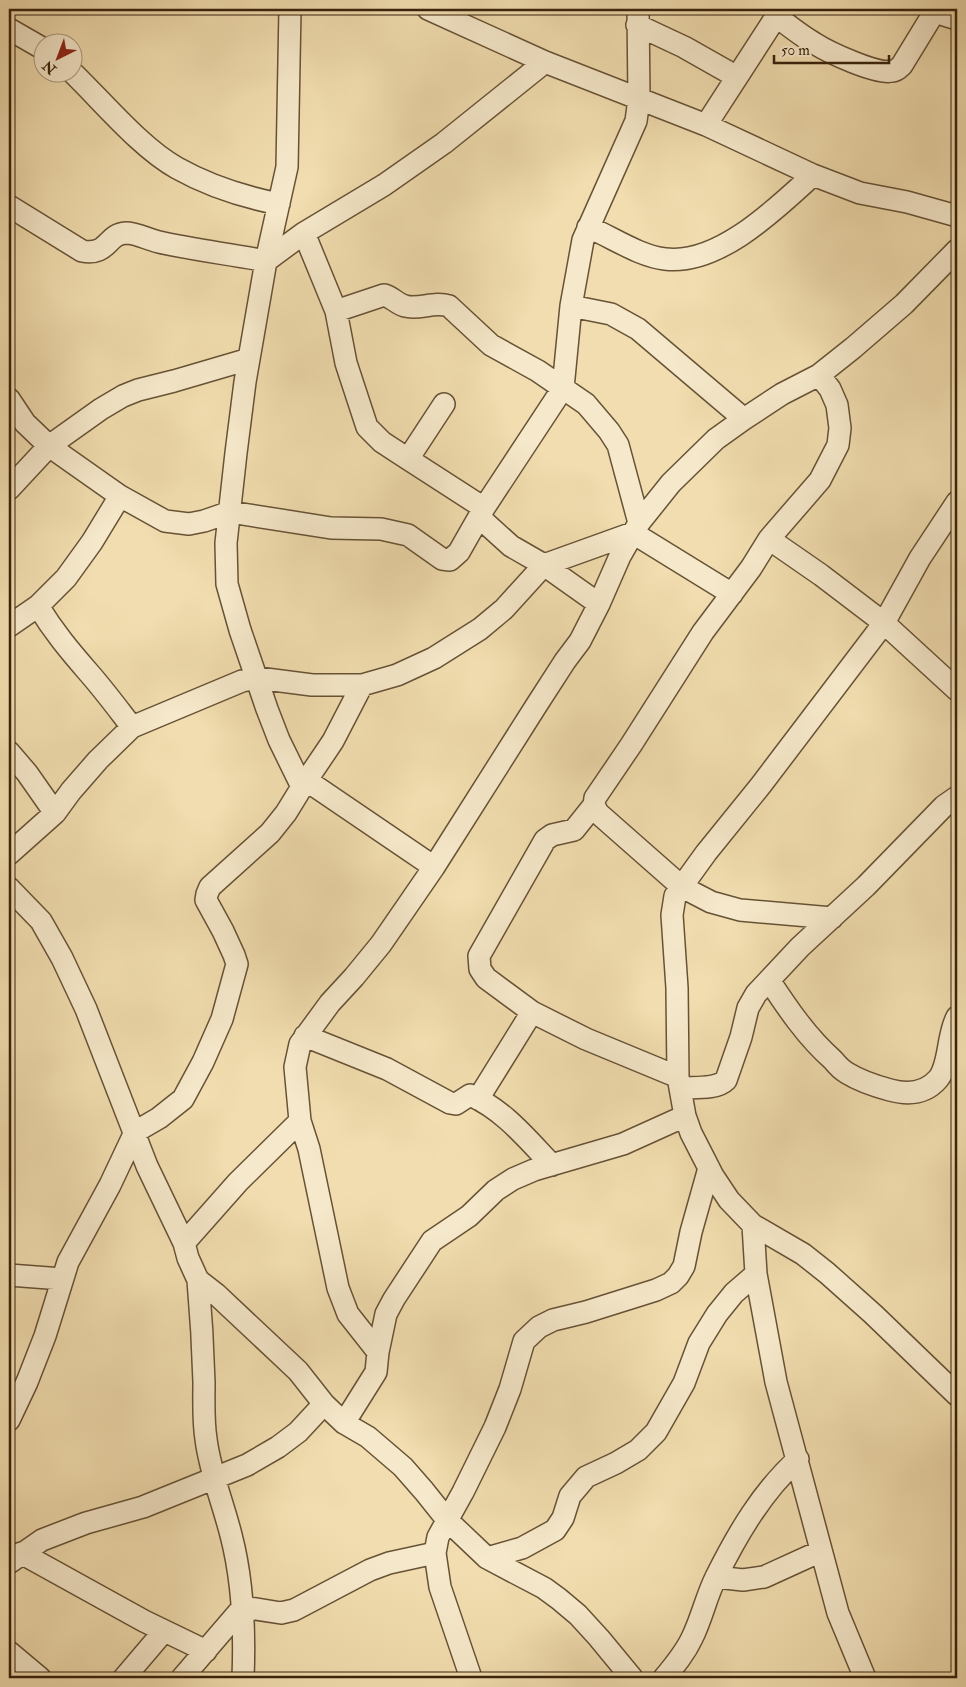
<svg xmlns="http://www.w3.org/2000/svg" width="966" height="1687" font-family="'IM FELL Double Pica',serif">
<rect width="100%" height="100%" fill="#f1ddaf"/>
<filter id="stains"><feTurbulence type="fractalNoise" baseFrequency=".004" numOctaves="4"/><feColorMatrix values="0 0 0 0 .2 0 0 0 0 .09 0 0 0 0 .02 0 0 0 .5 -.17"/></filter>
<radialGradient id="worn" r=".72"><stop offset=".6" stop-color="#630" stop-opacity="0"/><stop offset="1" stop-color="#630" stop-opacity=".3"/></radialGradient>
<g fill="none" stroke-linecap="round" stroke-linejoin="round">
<defs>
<path id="minor" d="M428,9L545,62L706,125L813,175L860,193L907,202L957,216
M934,9L944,15L957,19
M776,16C788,25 800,35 814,43C828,52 877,75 892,71C897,71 899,68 902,65L935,11
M637,25L684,47L737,77
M9,29L42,48
M72,72C103,102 141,148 177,168C209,186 244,197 279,204
M706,125L781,9
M9,206L82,251C109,256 106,234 126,233C137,233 149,240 159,242C194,250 230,254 266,261L287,167L290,9
M588,227C612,237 639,256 665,259C718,266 777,208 813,175
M304,233L336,311L346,363L367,427L382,442L408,459
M571,306L611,314L638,329L744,419
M336,311L384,295C392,297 397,304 405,306C419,310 434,301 449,306L491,345L538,371L586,404L609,431L618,445L639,523
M819,375L830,389L837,405L840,428L838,445L820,480L769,539L751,568L703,632L631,745L595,798L594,805L598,813L682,887L711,902L740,910L832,918
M9,399L25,423L49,446L120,496L165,521L189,524L204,521L230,512L331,528L381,529L408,535L442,559L450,560L459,552L484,508L563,388L571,306L583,240L636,121L639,99L638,9
M444,404L408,459L484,508
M9,489L49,446L101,409L123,396L138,390L174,381L249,359
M120,496L92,542L66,578L38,606C54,632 69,650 89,673C104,690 118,709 132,727
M957,502L920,558L884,623L761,785L706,853L675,896L672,915L677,988L678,1077L685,1116L691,1133L713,1176L729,1200L753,1225L803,1254L827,1273L873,1314L957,1395
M480,518L511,546L544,565L599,604
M769,539L821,575L884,623L957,690
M9,626L38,606
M9,752L27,773L55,813
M306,780L434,867
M302,787L279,740L267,709L240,630L227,584L226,543L236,453L245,382L266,261L304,233L384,185L444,143L545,62
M9,854L55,813L71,791L98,760L132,727L242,681L258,678L312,685H362L397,675L434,658L480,629L504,609L544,565L633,533L732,594
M9,888L41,921L62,958L86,1009L147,1166L184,1243L188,1258L198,1280L216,1294L298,1371L324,1404L344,1423L368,1437L403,1467L424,1491L448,1521L487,1558L544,1588L559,1599L578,1615L599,1638L632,1678
M769,980C788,1009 807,1037 833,1060C837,1065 842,1070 847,1073C860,1081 875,1086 890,1090C908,1095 925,1094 938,1079C950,1065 947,1035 957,1017
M532,1012L486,978L480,969L479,956L545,840L552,835L574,830L594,805
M305,1036L387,1069L450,1103L456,1104L470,1095C504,1110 527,1139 552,1165
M681,1088C694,1087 716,1090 726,1080L741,1037L748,1008L756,994L800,947L866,886L944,806L957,797
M478,1099L532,1012L586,1039L678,1077
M753,1225L756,1274L776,1382L838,1613L865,1678
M184,1243L238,1182L300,1121
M9,1275L62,1279
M198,1280C201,1314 203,1348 204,1382C204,1401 203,1420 206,1439C210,1472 223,1503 231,1535C243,1581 245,1630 243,1678
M378,1352L348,1314L338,1288L309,1149L300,1121L295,1067L300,1044L330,1003L354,977L381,944L434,867L536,706L565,661L580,641L599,604L620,556L639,523L671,483L716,439L744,419L782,394L819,375L853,348L904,304L957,250
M9,1420L27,1382L45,1336L68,1262L110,1185L135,1132L159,1118L183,1099L203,1062L222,1019L237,964L234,955L223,931L206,900L207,894L210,887L270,833L286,813L302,787L333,741L362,685
M344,1423L376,1372L378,1352L386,1314L394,1299L432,1241L469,1216L496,1190L513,1179L534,1170L623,1144L685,1116
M21,1553L144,1621L206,1651
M487,1558L522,1548L555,1530L563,1518L570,1496L586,1477L616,1463L638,1450L656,1432L684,1383L699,1343L717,1314L734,1293L756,1274
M9,1563L42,1540L86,1523L143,1507L247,1465L278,1447L298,1432L324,1404
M716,1577L743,1580L764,1577L821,1551
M243,1607L281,1613L294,1610L370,1570L389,1563L435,1553
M9,1652L40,1678
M124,1678L164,1631
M182,1678L243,1607
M471,1678L440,1587L435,1553L438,1537L463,1492L495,1427L510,1389L524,1341L539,1327L553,1320L586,1312L656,1290L671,1283L678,1276L684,1266L691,1232L709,1168
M664,1678C675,1665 685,1653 692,1638C702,1618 706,1597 716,1577C738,1533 762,1492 798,1459"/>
</defs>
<!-- minor casing -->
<use href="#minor" stroke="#675236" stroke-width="24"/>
<!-- minor -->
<use href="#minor" stroke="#f6e9cb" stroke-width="21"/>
</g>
<!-- margin -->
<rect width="966" height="1687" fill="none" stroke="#f1ddaf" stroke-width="30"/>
<rect x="10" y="10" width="946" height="1667" fill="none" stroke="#39230d" stroke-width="2.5"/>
<rect x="15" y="15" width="936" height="1657" fill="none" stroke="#39230d"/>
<!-- north arrow -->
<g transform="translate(58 58) rotate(222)"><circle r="24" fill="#f6e9cb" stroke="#aa9a7f"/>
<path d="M0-4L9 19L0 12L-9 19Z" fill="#8f2418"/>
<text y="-8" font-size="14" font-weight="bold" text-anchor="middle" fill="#39230d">N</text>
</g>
<!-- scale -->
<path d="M774 55v8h115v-8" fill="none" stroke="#39230d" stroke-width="2.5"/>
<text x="781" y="55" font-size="15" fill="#39230d" stroke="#f6e9cb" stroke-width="4" paint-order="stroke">50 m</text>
<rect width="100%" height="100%" filter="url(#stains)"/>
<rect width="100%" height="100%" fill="url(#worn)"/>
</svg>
